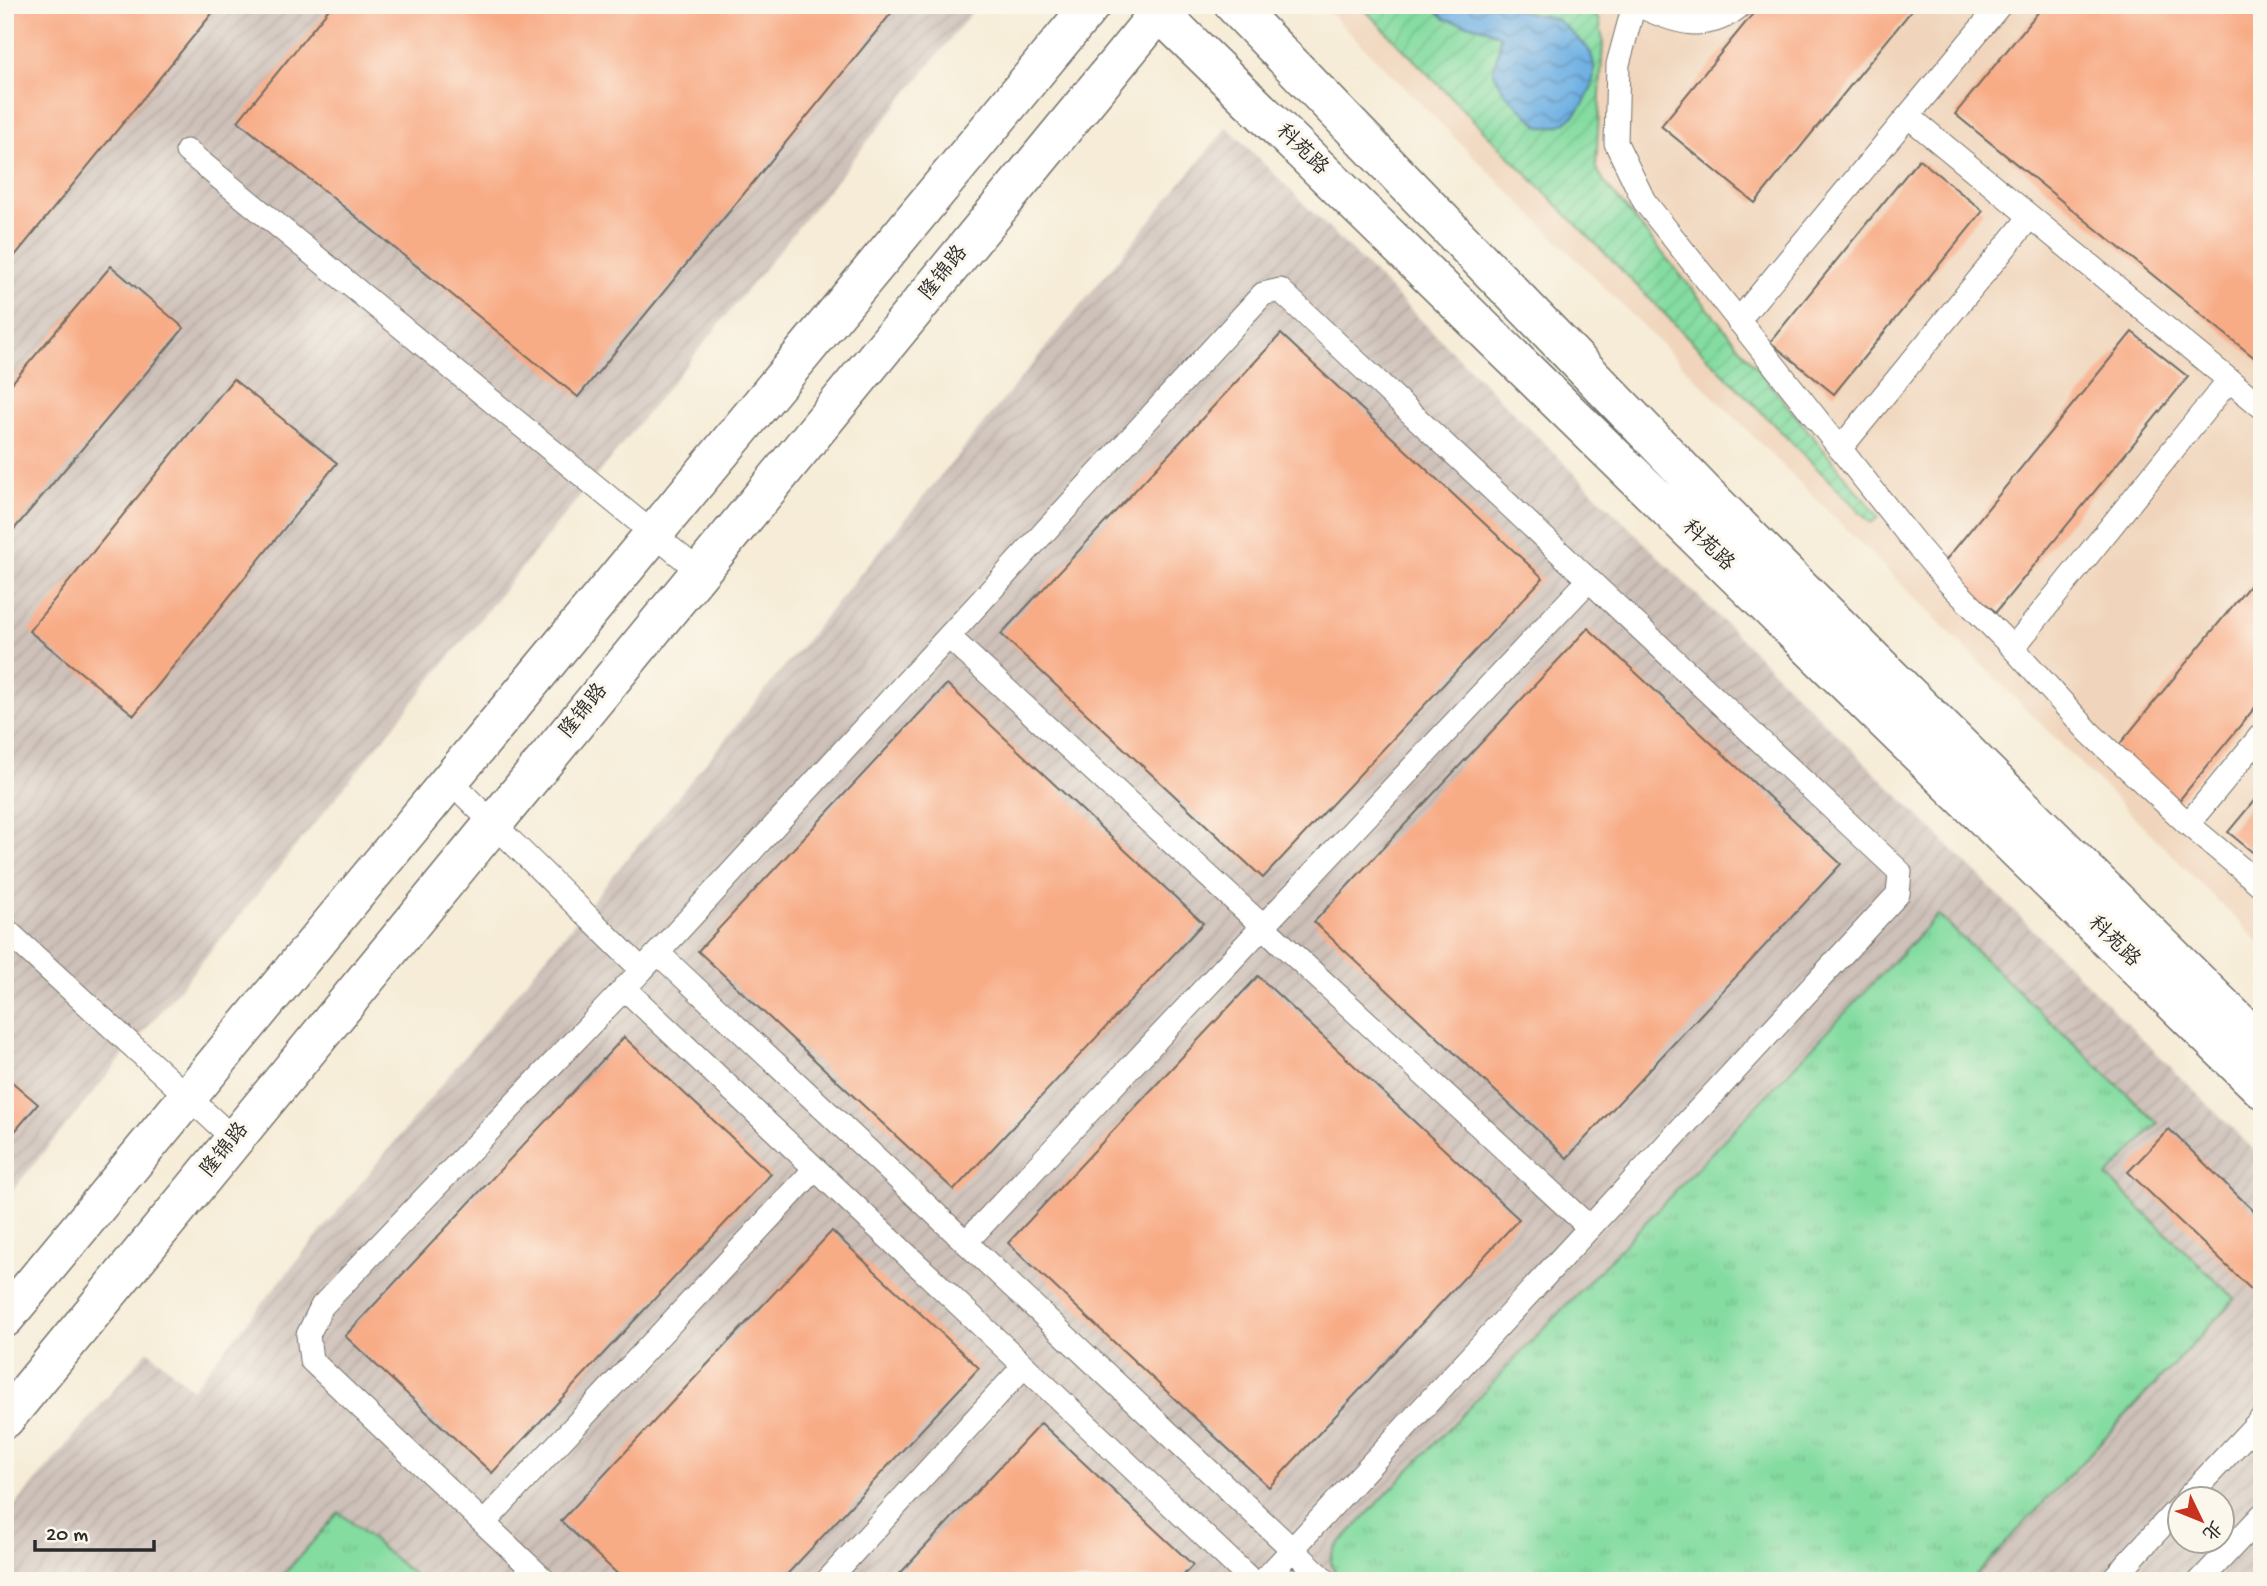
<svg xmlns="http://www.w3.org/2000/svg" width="2267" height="1586" font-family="'Gochi Hand','LXGW WenKai TC',sans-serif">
<defs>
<pattern id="industrial-furrows" width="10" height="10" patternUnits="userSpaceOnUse" patternTransform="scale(1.75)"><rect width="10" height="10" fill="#cec1b9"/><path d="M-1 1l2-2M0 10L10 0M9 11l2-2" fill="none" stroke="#b1a69f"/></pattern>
<pattern id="grass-tufts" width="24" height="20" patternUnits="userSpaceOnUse" patternTransform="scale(1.75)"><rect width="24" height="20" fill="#84dca1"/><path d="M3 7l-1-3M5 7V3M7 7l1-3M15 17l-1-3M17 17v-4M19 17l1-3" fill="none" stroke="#72bd8b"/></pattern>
<pattern id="garden-furrows" width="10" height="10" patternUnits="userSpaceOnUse" patternTransform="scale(1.75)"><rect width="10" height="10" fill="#84dca1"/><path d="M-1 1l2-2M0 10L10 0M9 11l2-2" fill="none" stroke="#72bd8b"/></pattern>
<pattern id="water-waves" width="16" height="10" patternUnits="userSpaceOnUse" patternTransform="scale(1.75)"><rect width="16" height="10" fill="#6eb0e3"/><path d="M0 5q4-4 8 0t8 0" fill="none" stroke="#5b8fb8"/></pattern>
</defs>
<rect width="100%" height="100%" fill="#fbf7ec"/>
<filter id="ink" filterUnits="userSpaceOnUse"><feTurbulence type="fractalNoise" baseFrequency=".0143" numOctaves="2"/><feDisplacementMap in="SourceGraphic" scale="14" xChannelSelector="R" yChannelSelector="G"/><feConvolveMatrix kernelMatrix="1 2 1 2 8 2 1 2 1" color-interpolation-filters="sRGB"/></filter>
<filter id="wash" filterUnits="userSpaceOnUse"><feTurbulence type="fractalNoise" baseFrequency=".00686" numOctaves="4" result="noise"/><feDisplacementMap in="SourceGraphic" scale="28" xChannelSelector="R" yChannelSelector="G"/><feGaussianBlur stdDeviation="1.57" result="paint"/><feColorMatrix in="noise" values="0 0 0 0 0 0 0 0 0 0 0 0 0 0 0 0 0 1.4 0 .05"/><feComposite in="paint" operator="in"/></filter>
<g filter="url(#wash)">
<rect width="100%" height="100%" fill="#f6ecd7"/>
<!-- built -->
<path fill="#f0d5bc" d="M1322,5H2262V945Z"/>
<!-- industrial -->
<path fill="url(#industrial-furrows)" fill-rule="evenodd" d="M5,5H978L233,924L5,1199Z
M1227,127L2262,1158V1581H5V1517L148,1350L192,1389ZM2180,1498H2222V1540H2180Z"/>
<!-- grass -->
<path fill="url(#grass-tufts)" stroke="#588466" stroke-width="2" d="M1938,915L2158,1123L2107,1177L2235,1299L1970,1581H1341C1332,1569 1327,1561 1335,1548Z
M339,1512L421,1581H278Z"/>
<!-- garden -->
<path fill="url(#garden-furrows)" stroke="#588466" stroke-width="2" d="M1360,5H1582L1599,19L1603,41L1596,167L1605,183L1879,517L1871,523Z"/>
<!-- water -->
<path fill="url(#water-waves)" stroke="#4c6e87" stroke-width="2" d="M1432,5H1512C1523,16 1543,13 1557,20C1563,24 1569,30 1574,35C1579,39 1586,45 1589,50C1600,70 1591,96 1578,111C1566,125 1557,128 1540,127L1504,92L1493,71L1498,53L1500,36L1487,29L1445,19Z"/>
<g id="blocks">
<!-- building -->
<path fill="#f8ac86" d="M5,5H219L5,268Z
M332,5H898L578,397L238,121Z
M1760,5H1916L1755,203L1661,126Z
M2044,5H2262V364L1955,114Z
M1919,159L1983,211L1834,394L1770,342Z
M111,266L184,328L5,540V391Z
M2132,332L2188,377L1996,612L1940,567Z
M1281,334L1543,578L1263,878L1001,634Z
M233,379L337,463L134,715L29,631Z
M2262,570V699L2177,803L2114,751Z
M1588,628L1841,864L1567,1158L1314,922Z
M947,684L1203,923L954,1190L698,951Z
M2262,791V860L2228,832Z
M1258,976L1519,1219L1269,1487L1008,1243Z
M624,1037L771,1174L492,1473L345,1336Z
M5,1076L38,1104L5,1143Z
M2169,1129L2262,1219V1284L2254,1292L2128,1172Z
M832,1231L979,1368L781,1581H625L561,1521Z
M1041,1423L1193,1565L1178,1581H893Z"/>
</g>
</g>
<g filter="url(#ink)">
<use href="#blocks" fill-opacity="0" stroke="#726f67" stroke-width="2"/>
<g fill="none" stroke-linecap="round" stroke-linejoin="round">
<defs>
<path id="lane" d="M1634,5L1618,64L1616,143L1644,201L1914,542L1948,582L2013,648
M1637,5C1674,21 1706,36 1741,5
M1908,116L2262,407
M187,151L700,572
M1738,321L2000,5
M2229,380L2013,648L2090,733L2188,824L2262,886
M1840,449L2030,217
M949,637L1589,1227
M449,780L642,970L322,1306L308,1335L311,1360L545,1581
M2188,824L2262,734
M5,929L235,1140
M658,953L1326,1581
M642,970L1263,294L1280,290L1900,872L1898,894L1263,1581
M624,988L1252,1581
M966,1242L1589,580
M2187,1498L2262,1418
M484,1523L815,1169
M827,1581L1024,1366
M2111,1581L2180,1506
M2200,1581L2262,1515"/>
<path id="secondary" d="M1152,5L2262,1089
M1234,5L1702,490L2262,1045
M5,1318L1091,5
M5,1419L1165,5"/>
</defs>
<!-- lane casing -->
<use href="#lane" stroke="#726f67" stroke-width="25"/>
<!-- secondary casing -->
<use href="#secondary" stroke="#726f67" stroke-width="41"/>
<!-- lane -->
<use href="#lane" stroke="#fff" stroke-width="23"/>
<!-- secondary -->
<use href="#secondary" stroke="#fff" stroke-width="38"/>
</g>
</g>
<g text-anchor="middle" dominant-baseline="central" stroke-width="6" stroke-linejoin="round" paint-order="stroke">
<!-- street labels -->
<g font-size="21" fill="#2b2b2b" stroke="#fbf7ec">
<text transform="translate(1301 151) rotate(44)">科苑路</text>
<text transform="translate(945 274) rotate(-51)">隆锦路</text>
<text transform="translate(1707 547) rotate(44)">科苑路</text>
<text transform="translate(585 712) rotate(-51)">隆锦路</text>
<text transform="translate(2113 943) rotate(44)">科苑路</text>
<text transform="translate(226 1151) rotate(-51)">隆锦路</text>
</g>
</g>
<!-- margin -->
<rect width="2267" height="1586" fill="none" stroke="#fbf7ec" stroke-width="28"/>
<!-- north arrow -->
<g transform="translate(2201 1520) rotate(133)"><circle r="33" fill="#fbf7ec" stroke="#a8a59f" stroke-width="2"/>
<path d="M0-5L12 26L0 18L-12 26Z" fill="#c8321e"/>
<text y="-10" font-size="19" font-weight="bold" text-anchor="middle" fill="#2b2b2b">北</text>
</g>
<!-- scale -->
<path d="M35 1540v10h119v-10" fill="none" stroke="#2b2b2b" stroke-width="3.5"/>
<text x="46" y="1540" font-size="21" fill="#2b2b2b" stroke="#fbf7ec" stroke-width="5" paint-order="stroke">20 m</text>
</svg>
